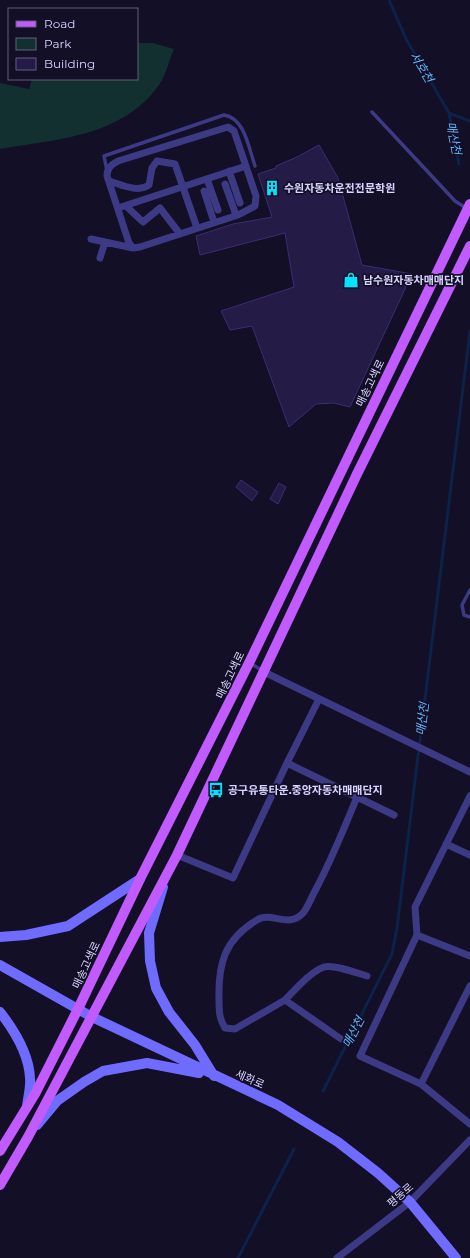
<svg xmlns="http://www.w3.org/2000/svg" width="470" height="1258" font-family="Montserrat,'Noto Sans KR',sans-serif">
<rect width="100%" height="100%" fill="#130f26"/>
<!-- green -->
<path fill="#12302f" d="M137,43H153L174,49C169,60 166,75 159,85C122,137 57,139 0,149V83L29,89L32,79H137Z"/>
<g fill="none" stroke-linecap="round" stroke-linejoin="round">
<!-- stream -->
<path stroke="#0c2248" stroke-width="3" d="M389,0L406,39L449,113L470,121
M449,113L459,164
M323,1091L392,954L397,928L470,331
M238,1258L294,1149"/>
</g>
<!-- building -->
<path fill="#241b47" stroke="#3b2d73" d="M319,145L338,178L362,265L412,274L350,407L334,403L316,404L289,427L252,326L230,330L221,311L294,287L285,233L200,255L196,236L233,224L272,217L258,174L276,168V166L297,157Z
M241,480L258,492L252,501L236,487Z
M279,483L286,487L278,504L270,499Z"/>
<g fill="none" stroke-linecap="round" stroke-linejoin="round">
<!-- service -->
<path stroke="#3d3a85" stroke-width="3.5" d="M372,112L455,201L466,208
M107,171L104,156L224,115C245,118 249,149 255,166
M470,590L462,605L464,615L470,617
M250,663L263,671"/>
<!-- minor -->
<path stroke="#3d3a85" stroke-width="7" d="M228,127L234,131L256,196L255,206L238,215L140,247L133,248L129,243L107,176C107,168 111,165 118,161Z
M229,171L240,203
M207,179L218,210
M109,181C122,185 138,193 149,185L152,168L157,161L175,164L197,228
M225,184L236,215
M204,191L214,222
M126,206L143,222L160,208L180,234
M118,208L246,166
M91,239L133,248
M100,258L105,242
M264,672L470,772
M287,763L394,815
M446,844L470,855
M177,855L233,878L287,763L319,699
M417,935L415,907L470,796
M470,956L417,935L360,1056L421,1084L470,1124
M285,1000L235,1029L225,1028C219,1019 219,1010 219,999C218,963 225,939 257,920C271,911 289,929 303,913C308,907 311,898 315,891C331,861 344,829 357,797
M341,1039L285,1000C295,990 310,972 324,967C333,964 357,973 367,976
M421,1084L470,986
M337,1258L410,1202L470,1140"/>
<!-- secondary -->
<path stroke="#6f6bff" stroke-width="10" d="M163,887L149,933L150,961L156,988L169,1012L195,1045L214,1076
M0,937L26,935L68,926L140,879
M0,965L92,1017L278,1105L338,1142L378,1173L410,1202L456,1258
M0,1012C14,1030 29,1055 30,1078C31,1087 28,1097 27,1106
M37,1125L57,1101L84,1082L103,1071L147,1063L199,1073"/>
<!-- primary -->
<path stroke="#c25bff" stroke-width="10" d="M0,1151L35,1094L78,1009L140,879L249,663L470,204
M0,1185L28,1137L177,855L357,474L470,246"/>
</g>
<!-- icons -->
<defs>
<symbol id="building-bare" viewBox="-9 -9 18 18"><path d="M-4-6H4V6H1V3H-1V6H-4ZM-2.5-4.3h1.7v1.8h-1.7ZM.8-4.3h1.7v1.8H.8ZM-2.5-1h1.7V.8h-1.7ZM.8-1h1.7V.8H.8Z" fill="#00e5ff" stroke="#130f26" stroke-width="2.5" paint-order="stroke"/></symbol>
<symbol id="shop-bare" viewBox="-9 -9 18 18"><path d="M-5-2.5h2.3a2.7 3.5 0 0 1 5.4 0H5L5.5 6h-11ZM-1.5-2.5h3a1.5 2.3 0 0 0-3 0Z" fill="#00e5ff" stroke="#130f26" stroke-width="2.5" paint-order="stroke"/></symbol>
<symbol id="bus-bare" viewBox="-9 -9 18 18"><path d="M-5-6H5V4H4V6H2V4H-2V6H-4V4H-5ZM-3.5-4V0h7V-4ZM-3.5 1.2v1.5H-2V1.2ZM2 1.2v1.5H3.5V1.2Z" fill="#00e5ff" stroke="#130f26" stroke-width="2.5" paint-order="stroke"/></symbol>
</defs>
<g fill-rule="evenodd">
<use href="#building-bare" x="261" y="177" width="22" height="22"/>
<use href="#shop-bare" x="340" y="269" width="22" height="22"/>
<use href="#bus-bare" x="205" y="779" width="22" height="22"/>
</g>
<g text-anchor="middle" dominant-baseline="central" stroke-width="3.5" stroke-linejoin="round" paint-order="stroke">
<!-- poi labels -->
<g font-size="11" font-weight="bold" fill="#d9d4ff" stroke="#130f26" text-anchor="start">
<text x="284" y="188">수원자동차운전전문학원</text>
<text x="363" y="280">남수원자동차매매단지</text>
<text x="228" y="790">공구유통타운.중앙자동차매매단지</text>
</g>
<!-- street labels -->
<g font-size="11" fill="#d9d4ff" stroke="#130f26">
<text transform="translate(370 383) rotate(-64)">매송고색로</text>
<text transform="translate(230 675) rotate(-64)">매송고색로</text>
<text transform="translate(86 965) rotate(-65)">매송고색로</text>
<text transform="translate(250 1079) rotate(24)">세화로</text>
<text transform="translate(400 1195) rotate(-41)">평동로</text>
</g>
<!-- water labels -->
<g font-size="12" font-style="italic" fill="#62b6ff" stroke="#130f26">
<text transform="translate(422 67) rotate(59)">서호천</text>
<text transform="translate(454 138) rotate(79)">매산천</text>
<text transform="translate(422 719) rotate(-83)">매산천</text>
<text transform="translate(353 1032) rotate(-63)">매산천</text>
</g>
</g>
<!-- legend -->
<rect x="8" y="8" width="130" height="72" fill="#130f26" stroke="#625e7d"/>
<rect x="16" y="21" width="20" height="6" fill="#c25bff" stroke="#625e7d"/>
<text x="44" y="28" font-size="12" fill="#d9d4ff">Road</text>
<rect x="16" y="38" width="20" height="12" fill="#12302f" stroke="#625e7d"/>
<text x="44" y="48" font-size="12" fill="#d9d4ff">Park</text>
<rect x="16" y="58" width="20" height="12" fill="#241b47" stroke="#625e7d"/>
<text x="44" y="68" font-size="12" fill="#d9d4ff">Building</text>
</svg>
